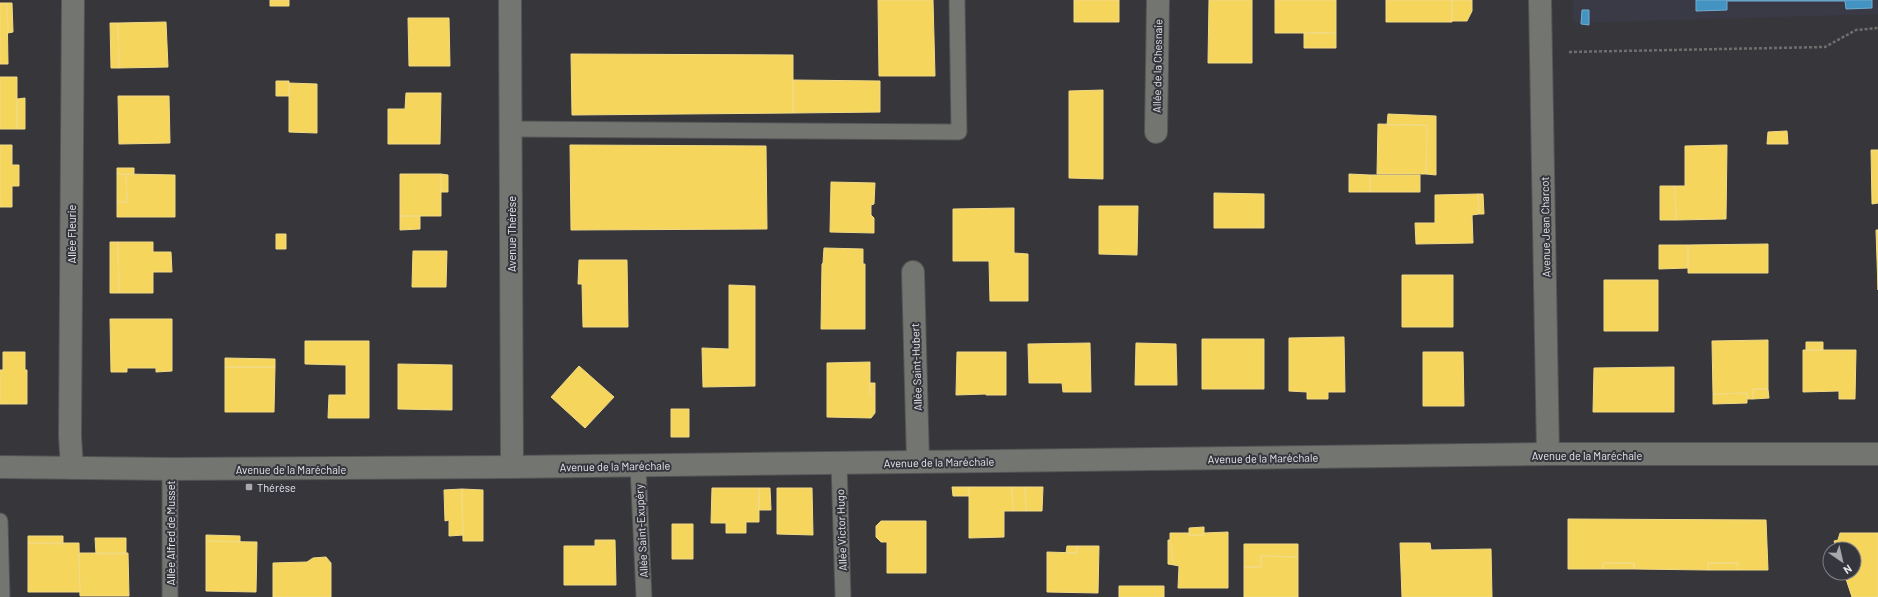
<svg xmlns="http://www.w3.org/2000/svg" width="1878" height="597" font-family="Barlow,sans-serif">
<rect width="100%" height="100%" fill="#37373b"/>
<!-- built -->
<path fill="#3a3a47" d="M1573,0H1878V14L1573,23Z"/>
<!-- homes -->
<path fill="#f6d55c" stroke="#f1da87" d="M270,0H289V6H270Z
M878,0H933L935,76H879Z
M1074,0H1119V22H1074Z
M1209,0H1252V63H1208Z
M1275,0H1336V33H1275Z
M1386,0H1452V22H1386Z
M1452,0H1472V11L1467,21H1452Z
M0,3H7L8,64H0Z
M7,3H12L13,32L8,33Z
M408,18H449L450,66H409Z
M166,22L168,67L119,68L118,23Z
M110,23H118L119,68H111Z
M1304,33H1336V48H1304Z
M571,54L793,55V113L572,115Z
M0,77H17V129H0Z
M793,80L880,81V112L793,113Z
M276,81H289V96H276Z
M289,83L317,84V133L289,132Z
M1103,90V179L1069,178V91Z
M406,93H441L440,144H388V109H405Z
M118,96H169L170,143L119,144Z
M25,98V129H17V99Z
M1388,114L1436,116V175L1426,174L1427,125H1387Z
M1378,124L1427,125L1426,174H1377Z
M1787,131L1788,144H1767L1768,132Z
M0,145H12V165H19V186H12V207H0Z
M570,145L766,146L767,229L571,230Z
M1727,145L1726,219L1676,220L1675,186H1685V146Z
M1871,150H1878V203L1872,204Z
M117,168H134V175L117,174Z
M117,174H126L127,202H117Z
M126,174L175,175V217H117V202H127Z
M400,174H441V216H400Z
M441,174L448,175V192H441Z
M1349,174L1370,175V192H1349Z
M1370,175H1420V192H1370Z
M831,182L875,183L874,204L871,205V215L874,218V233L830,232Z
M1660,186H1675L1676,220H1660Z
M1214,193L1264,194V228H1214Z
M1478,194H1483L1484,214H1479Z
M1478,194L1479,214L1472,215L1473,243L1416,244L1415,223H1435V195Z
M1099,206H1138L1137,255L1099,254Z
M1014,208V253L1028,254V301H990L989,261H953V209Z
M400,216H420V229L400,230Z
M1876,230H1878V290Z
M276,234H286V249H276Z
M110,242H118L119,293H110Z
M118,242H153V252H171L172,272H153V293H119Z
M1768,244V273H1688V245Z
M1659,245H1688V268L1659,269Z
M824,248L863,249V264H865V329H821L822,264L823,263Z
M413,251H447L446,287H412Z
M579,260H627L628,327H583L582,284H578Z
M1402,275H1453V327H1402Z
M1604,280H1658V331H1604Z
M729,285L755,286V386L703,387L702,348L729,349Z
M110,319H172V371L156,372V368H127V372H111Z
M1344,337L1345,392H1328V399H1307V392L1289,391V338Z
M1202,339H1264V389H1202Z
M1768,340V389H1753V399H1747V393L1713,394L1712,341Z
M305,341H369V418H328L329,395H346V365L305,364Z
M1806,342H1823V350H1806Z
M1090,343L1091,392H1063L1062,383H1029L1028,344Z
M1136,343L1176,344L1177,385H1135Z
M1803,350H1856L1855,399H1839V391L1803,392Z
M3,352H25V370H27V404H0V370H3Z
M957,352H1006V395H986V394L956,395Z
M1423,352H1463L1464,406H1423Z
M225,358L275,359V367H225Z
M870,362V394L875,399V413L871,418L827,417V363Z
M398,364L452,365V410L398,409Z
M579,366L614,397L585,428L551,397Z
M225,367H275L274,412H225Z
M1674,367V412H1593L1594,368Z
M870,383H875V399L870,394Z
M1753,389H1768L1769,398L1753,399Z
M1747,393V403L1713,404V394Z
M671,409H689V437H671Z
M952,487H969V496H953Z
M969,487H1012L1013,511H1004V537L969,538Z
M1012,487H1025L1026,511H1013Z
M1025,487H1043L1042,511H1026Z
M712,488H759V522H746V533H726V523H711Z
M759,488H770L771,510H759Z
M777,488H812L813,535L777,534Z
M462,489L463,535L449,536V520L445,521L444,490Z
M462,489L483,490V541H463Z
M1568,519L1766,520L1768,570H1737L1738,563H1708V570L1634,569V563H1603V569H1568Z
M881,521H926V573H887V542H881L876,537V526Z
M672,524H693V559H672Z
M1204,527V535H1189V528Z
M1228,532V588H1178L1179,566L1174,565L1170,540V533H1189V535H1204V533Z
M1840,533H1878V597H1852L1844,573H1854V549H1837L1834,541L1838,540Z
M206,535L240,536V542L206,541Z
M28,536H63V544L28,543Z
M95,538H126V554H96Z
M595,540H615L616,585H564V546H595Z
M1168,540H1170L1174,565L1168,564Z
M206,541L257,542L256,592L206,591Z
M28,543H79L80,592H28Z
M1400,543H1430L1431,550L1491,549L1492,597H1402Z
M1244,544H1298V557L1261,556V567H1244Z
M1067,546H1077V553H1066Z
M1077,546H1099L1098,593L1047,592V552L1077,553Z
M79,553H128L129,596H80Z
M1261,556L1298,557V597H1244V567H1261Z
M326,557L331,563V597H273V563L307,562L313,558Z
M1603,563H1634V569H1603Z
M1708,563H1738L1737,570H1708Z
M1119,586H1164V597H1119Z"/>
<!-- schools -->
<path fill="#4393c3" stroke="#74accf" d="M1696,0H1872V8L1846,9L1845,1H1727V10L1696,11Z
M1582,10H1589V25L1581,24Z"/>
<g fill="none" stroke-linecap="round" stroke-linejoin="round">
<defs>
<path id="service" d="M511,129L959,132L957,0
M839,463L843,597
M638,466L644,597
M0,521L2,597
M170,597V469"/>
<path id="minor" d="M510,0L512,467
M1540,0L1548,454
M1156,132L1158,0
M913,272L918,462
M72,468L70,436L73,0"/>
<path id="tertiary" d="M0,467L170,469L512,467L1548,454H1878"/>
</defs>
<!-- service casing -->
<use href="#service" stroke="#545456" stroke-width="17"/>
<!-- minor casing -->
<use href="#minor" stroke="#545456" stroke-width="24"/>
<!-- tertiary casing -->
<use href="#tertiary" stroke="#545456" stroke-width="24"/>
<!-- path -->
<path stroke="#6e6f6d" stroke-width="2.5" stroke-dasharray="3 2" stroke-linecap="butt" d="M1569,52L1825,47L1856,30L1878,28"/>
<!-- service -->
<use href="#service" stroke="#727570" stroke-width="15"/>
<!-- minor -->
<use href="#minor" stroke="#727570" stroke-width="22"/>
<!-- tertiary -->
<use href="#tertiary" stroke="#727570" stroke-width="22"/>
</g>
<!-- markers -->
<rect fill="#a9a9ad" stroke="#35353d" stroke-width="1.5" x="245" y="483" width="8" height="8" rx="2"/>
<g text-anchor="middle" dominant-baseline="central" stroke-width="4" stroke-linejoin="round" paint-order="stroke">
<!-- street labels -->
<g font-size="11" fill="#e6e6eb" stroke="#35353d">
<text transform="translate(1157 66) rotate(-89)">Allée de la Chesnaie</text>
<text transform="translate(1545 227) rotate(-91)">Avenue Jean Charcot</text>
<text transform="translate(71 234) rotate(-90)">Allée Fleurie</text>
<text transform="translate(511 234) rotate(-90)">Avenue Thérèse</text>
<text transform="translate(916 367) rotate(-92)">Allée Saint-Hubert</text>
<text x="1587" y="455">Avenue de la Maréchale</text>
<text transform="translate(1263 458) rotate(-1)">Avenue de la Maréchale</text>
<text transform="translate(939 462) rotate(-1)">Avenue de la Maréchale</text>
<text transform="translate(615 466) rotate(-1)">Avenue de la Maréchale</text>
<text x="291" y="469">Avenue de la Maréchale</text>
<text transform="translate(841 530) rotate(-92)">Allée Victor Hugo</text>
<text transform="translate(641 531) rotate(-93)">Allée Saint-Exupéry</text>
<text transform="translate(170 533) rotate(-90)">Allée Alfred de Musset</text>
</g>
<!-- poi labels -->
<g font-size="11" fill="#e6e6eb" stroke="#35353d" text-anchor="start">
<text x="257" y="487">Thérèse</text>
</g>
</g>
<!-- north arrow -->
<g transform="translate(1842 561) rotate(146)"><circle r="19" fill="#35353d" stroke="#7c7c83"/>
<path d="M0-3L7 15L0 10L-7 15Z" fill="#a9a9ad"/>
<text y="-6" font-size="11" font-weight="bold" text-anchor="middle" fill="#e6e6eb">N</text>
</g>
</svg>
